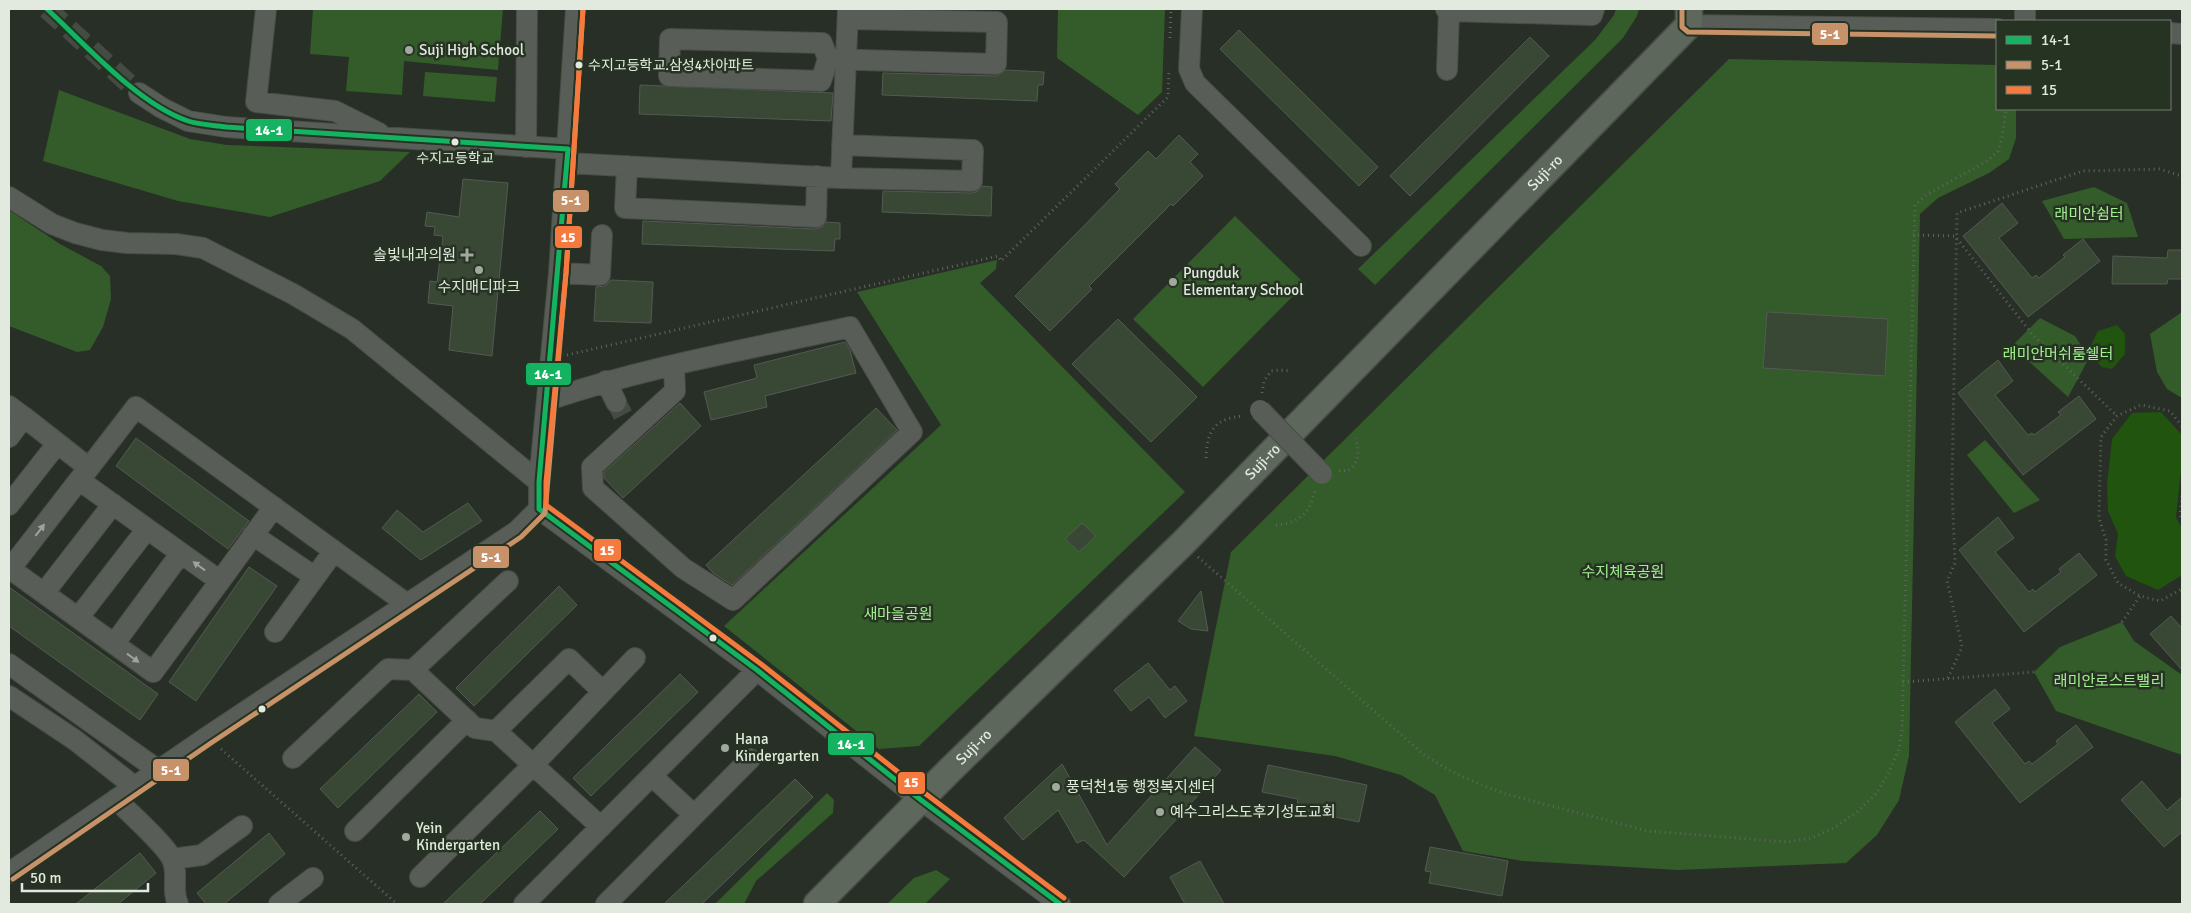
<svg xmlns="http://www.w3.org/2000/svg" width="2191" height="913" font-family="Signika,'Noto Sans KR',sans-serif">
<rect width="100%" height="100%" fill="#282f26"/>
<!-- green -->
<path fill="#345c2a" d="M313,9H503L498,70L404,61L402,95L346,91L349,57L310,54Z
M1058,9H1165L1162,92L1138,115L1057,58Z
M1616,9H1639L1637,16L1623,38L1375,285L1358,269L1595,40L1614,15Z
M1729,59L1997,65V109H2016V138L2009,159L1989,173L1938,198L1920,214L1909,756L1899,800L1877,835L1846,863L1678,870L1523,861L1463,851L1435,795L1401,775L1335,756L1194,736L1231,552Z
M425,72L497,77L495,102L423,96Z
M59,90L190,139L227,145L410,152L380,181L270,217L178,201L43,161Z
M2094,187L2127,203L2138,237L2064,239L2042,201Z
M9,210L60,244L101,266L110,276L111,299L103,327L90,350L77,352L9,326Z
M1235,216L1305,284L1203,387L1133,319Z
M997,260L996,269L980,283L1185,492L919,746L879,749L724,626L941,425L857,292Z
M2182,312V398L2167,389L2157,372L2150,334Z
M2040,318L2075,336L2089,358L2068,397L2012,346Z
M1985,440L2040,500L2014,513L1967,455Z
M2122,622L2134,641L2182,675V755L2056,711L2034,672L2060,647Z
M827,793L834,800L833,813L756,881L744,904H715Z
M936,870L950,879L925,904H887L914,878Z"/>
<!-- water -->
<path fill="#20540f" d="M2117,325L2125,334V354L2112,369L2102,367L2093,358L2090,347L2098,331Z
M2161,412L2182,435V462L2176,517L2182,529V575L2158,590L2126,576L2115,556L2118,534L2108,511L2107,484L2112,439L2132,413Z"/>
<!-- building -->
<path fill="#394735" stroke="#545a53" d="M1239,30L1378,167L1359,186L1220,49Z
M1530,37L1549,56L1410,196L1390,176Z
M1006,70L1044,72L1043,85H1038L1037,101L882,95L883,73L996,76Z
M640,85L833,93L831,121L639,114Z
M1179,135L1198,154L1190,162L1203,176L1173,206L1171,204L1089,286L1092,289L1050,331L1015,296L1120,189L1115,184L1148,151L1156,159Z
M463,179L508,183L492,356L449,350L453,306L428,303L430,281L437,282L443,236L434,235L435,227L425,226L427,212L459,217Z
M982,186L992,187L991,216L882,212L883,191L972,193L978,191Z
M2002,203L2018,223L1999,238L2032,278L2036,275L2039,278L2065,257L2063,255L2083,239L2100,261L2028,317L1963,236Z
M643,221L815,229L822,227L826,222L840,223V239H835L834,251L642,244Z
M2168,250H2182V279H2168L2167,284H2112L2113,256L2167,258Z
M611,280L653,282L651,323L594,321L596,287L605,286Z
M1767,312L1888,319L1885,376L1763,368Z
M1118,319L1197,397L1151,442L1072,364Z
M845,342L850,350L856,373L765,396L767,407L711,420L704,392L757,378L754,365Z
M1998,360L2013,381L1995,395L2028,435L2032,433L2034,435L2061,415L2058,412L2079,396L2096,419L2023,475L1958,393Z
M680,403L701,426L623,498L604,478V472Z
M876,408L897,430L732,585L713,573L706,565Z
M136,438L249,521L228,549L116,466Z
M468,503L482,521L421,560L382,528L397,510L423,532Z
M1998,517L2014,538L1995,552L2029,592L2033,589L2035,592L2061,572L2059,569L2079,553L2097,575L2024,632L1959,550Z
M1082,523L1096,536L1079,552L1065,539Z
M249,567L277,586L196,701L169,682Z
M559,586L577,605L474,706L456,688Z
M9,587L158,694L140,720L9,626Z
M1201,591L1208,631L1191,629L1178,621Z
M2171,616L2182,628V670L2150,634Z
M1148,663L1170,690L1175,686L1187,701L1165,718L1149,697L1131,711L1114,690Z
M680,674L698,692L591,796L573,778Z
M1995,689L2010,709L1992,723L2025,764L2029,761L2032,764L2058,744L2056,741L2076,725L2093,747L2020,803L1955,722Z
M419,694L437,712L338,808L320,789Z
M1195,747L1221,770L1124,877L1084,840L1077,843L1058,810L1023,840L1004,818L1062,764L1107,845Z
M1268,765L1367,785L1359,822L1296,809L1298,799L1262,792Z
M795,779L813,797L702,904H664Z
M2142,781L2167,810L2182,797V832L2164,847L2121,800Z
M540,811L558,829L480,904H443Z
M269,833L285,854L224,904H206L197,893Z
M1430,847L1508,861L1502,896L1429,883L1431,872L1425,871Z
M140,853L156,873L118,904H76Z
M1200,861L1224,904H1185L1170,877Z"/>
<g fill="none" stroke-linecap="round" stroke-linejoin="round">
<!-- minor-tunnel -->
<path stroke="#444b42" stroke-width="20" stroke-dasharray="20 10" stroke-linecap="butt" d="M47,9L139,93
M616,402L623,415"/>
<defs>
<path id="minor" d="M266,9L256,102L335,111L379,133
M1192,9L1189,69L1195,83L1361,246
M1446,9L1449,11L1592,15L1594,9
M2025,21V9
M1689,25L1997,29
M2170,33L2182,34
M670,39L822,43L828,59L821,81L669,76Z
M828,59L996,64L997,22L848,19
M1447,70L1449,11
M139,93L162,108L188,121L226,127L568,149
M526,147L527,9
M567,163L841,178L972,181L973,150L842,145
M627,166L625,208L816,217L817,176
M841,178L848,9
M9,197L52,224L75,233L102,240L127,243L176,244L203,248L293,294L352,329L539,482
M559,273L600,275L602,235
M606,381L616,402
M548,400C646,367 749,349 850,327L912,432L733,600L683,568L593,488L592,467L675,391L674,366
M9,406L24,417
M9,437L24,417L89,468L79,480L220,581L153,672L9,568
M89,468L136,407L407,604
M9,505L57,444
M539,509L757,670L921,800L1060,904
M253,535L315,577
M10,569L79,480
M220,581L274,507
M44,593L113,504
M78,618L147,529
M275,632L334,551
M114,644L181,553
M9,664L158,770
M413,670L475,728L496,731L601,827
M9,696L75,740L135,787
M496,731L569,659L602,691
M293,758L388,669L413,670L508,581
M652,776L694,815
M116,799C129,813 165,844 172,859C179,873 171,890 178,904
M355,831L467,720
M172,859L202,855L242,826
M9,873L207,737L517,531L539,509V482L559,273L576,9
M420,877L533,765L635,658
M279,904L313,878
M524,904L757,670
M606,904L750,759"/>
<g id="major">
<path id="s1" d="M817,904L949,771L1183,543L1689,25V9"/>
</g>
</defs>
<!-- minor casing -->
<use href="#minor" stroke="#474d46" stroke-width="22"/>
<!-- major casing -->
<use href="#major" stroke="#474d46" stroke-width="29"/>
<!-- path -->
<path stroke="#60655f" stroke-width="3" stroke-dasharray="1 4" stroke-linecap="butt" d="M1170,38L1171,9
M1913,235L1955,236L2032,334L2117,416
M567,355L998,256L1001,261L1168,97L1169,69
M1262,393L1264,381L1271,371L1280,370L1291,371
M2182,426L2170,411L2141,405L2117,416L2101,437L2099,518L2106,540V560L2118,583L2140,596L2160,601L2182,589
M1206,458C1207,430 1215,418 1244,416
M1339,471H1348C1360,461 1359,453 1356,438
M2182,496L2180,515L2182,520
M1276,525C1300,523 1311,512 1315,489
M1198,557L1422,753C1448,772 1476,783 1506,794L1648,831L1788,842L1812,838L1835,827L1857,812L1876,794L1889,772L1899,749L1902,731L1915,205L1926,195L1987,161L1998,151L2002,138L2006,109
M2122,622L2140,596
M1948,678L1962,647L1947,581L1955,563L1952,486L1957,213L2083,171L2159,169L2182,176
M1903,682L2034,672
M221,749L397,904"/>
<!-- minor -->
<use href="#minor" stroke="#585e57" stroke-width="20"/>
<!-- major -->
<use href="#major" stroke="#5e675c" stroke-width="26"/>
<defs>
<path id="minor-bridge" d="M1260,410L1322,474"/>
</defs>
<!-- minor-bridge casing -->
<use href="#minor-bridge" stroke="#474d46" stroke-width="22" stroke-linecap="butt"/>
<!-- minor-bridge -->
<use href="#minor-bridge" stroke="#585e57" stroke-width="20"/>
<defs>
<path id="bus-1" d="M47,9C86,45 138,104 188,121C200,125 214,125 226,127L568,149L539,482V509L757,670L921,800L1060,904"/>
<path id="bus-2" d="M1682,9V27L1688,32L1997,36
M13,879L211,743L521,537L545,513L566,273L583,9"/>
<path id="bus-3" d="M583,9L566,273L546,482V505L761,664L926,794L1064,898"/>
</defs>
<!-- bus-1 casing -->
<use href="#bus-1" stroke="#263322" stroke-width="9"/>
<!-- bus-2 casing -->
<use href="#bus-2" stroke="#263322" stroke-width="9"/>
<!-- bus-3 casing -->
<use href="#bus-3" stroke="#263322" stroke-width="9"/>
<!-- bus-1 -->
<use href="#bus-1" stroke="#13b361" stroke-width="5"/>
<!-- bus-2 -->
<use href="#bus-2" stroke="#c7916a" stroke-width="5"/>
<!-- bus-3 -->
<use href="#bus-3" stroke="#f6793e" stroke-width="5"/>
</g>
<!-- one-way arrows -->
<defs><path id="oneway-solid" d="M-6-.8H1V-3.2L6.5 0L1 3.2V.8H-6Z" transform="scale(1.25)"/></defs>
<g fill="#9da49c">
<use href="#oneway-solid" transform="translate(40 530) rotate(-52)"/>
<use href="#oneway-solid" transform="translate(199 566) rotate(-144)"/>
<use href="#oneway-solid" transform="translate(133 658) rotate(36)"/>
</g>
<!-- markers -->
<g fill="#a1a99f" stroke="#263322" stroke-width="2">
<circle cx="409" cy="50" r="5"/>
<path d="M464.5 247.5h5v5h5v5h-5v5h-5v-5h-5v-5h5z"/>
<circle cx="479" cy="270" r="5"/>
<circle cx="1173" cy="282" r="5"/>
<circle cx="725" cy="748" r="5"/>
<circle cx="1056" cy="787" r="5"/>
<circle cx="1160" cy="812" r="5"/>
<circle cx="406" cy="837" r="5"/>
</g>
<g fill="#e2eae0" stroke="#263322" stroke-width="2">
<circle cx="579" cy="65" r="4.5"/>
<circle cx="455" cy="142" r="4.5"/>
<circle cx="713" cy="638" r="4.5"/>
<circle cx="262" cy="709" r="4.5"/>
</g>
<g text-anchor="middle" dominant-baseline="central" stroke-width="5" stroke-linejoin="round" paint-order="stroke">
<!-- bus labels -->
<g font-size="14" fill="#e2eae0" stroke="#263322" text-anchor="start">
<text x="588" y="65">수지고등학교.삼성4차아파트</text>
<text x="455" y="158" text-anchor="middle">수지고등학교</text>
</g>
<!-- poi labels -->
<g font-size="15" fill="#e2eae0" stroke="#263322" text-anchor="start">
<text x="419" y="50">Suji High School</text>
<text x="456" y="255" text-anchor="end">솔빛내과의원</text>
<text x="1183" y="273">Pungduk<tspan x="1183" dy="17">Elementary School</tspan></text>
<text x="479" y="287" text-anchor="middle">수지매디파크</text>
<text x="735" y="739">Hana<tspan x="735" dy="17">Kindergarten</tspan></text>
<text x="1066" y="787">풍덕천1동 행정복지센터</text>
<text x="1170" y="812">예수그리스도후기성도교회</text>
<text x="416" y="828">Yein<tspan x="416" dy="17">Kindergarten</tspan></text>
</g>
<!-- street labels -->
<g font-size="15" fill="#e2eae0" stroke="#263322">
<text stroke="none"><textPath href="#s1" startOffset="1032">Suji-ro</textPath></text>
<text stroke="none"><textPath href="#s1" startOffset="628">Suji-ro</textPath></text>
<text stroke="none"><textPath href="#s1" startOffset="222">Suji-ro</textPath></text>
</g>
<!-- park labels -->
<g font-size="15" fill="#a2f08f" stroke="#263322">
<text x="2089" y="214">래미안쉼터</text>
<text x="2058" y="354">래미안머쉬룸쉘터</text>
<text x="1623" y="572">수지체육공원</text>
<text x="898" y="614">새마을공원</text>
<text x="2109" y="681">래미안로스트밸리</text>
</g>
</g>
<g stroke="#263322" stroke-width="2">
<rect x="1811" y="22" width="38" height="24" rx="5" fill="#c7916a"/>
<rect x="245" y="118" width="48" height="24" rx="5" fill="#13b361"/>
<rect x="552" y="189" width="38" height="24" rx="5" fill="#c7916a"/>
<rect x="554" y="225" width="29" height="24" rx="5" fill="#f6793e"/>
<rect x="525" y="362" width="47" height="24" rx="5" fill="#13b361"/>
<rect x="593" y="538" width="29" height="24" rx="5" fill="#f6793e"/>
<rect x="472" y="545" width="38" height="24" rx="5" fill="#c7916a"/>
<rect x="827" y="732" width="48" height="24" rx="5" fill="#13b361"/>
<rect x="152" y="758" width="38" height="24" rx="5" fill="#c7916a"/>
<rect x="897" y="771" width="29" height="24" rx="5" fill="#f6793e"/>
</g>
<g font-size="14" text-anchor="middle" font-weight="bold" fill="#fff">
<text x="1830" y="39">5-1</text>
<text x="269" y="135">14-1</text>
<text x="571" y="205">5-1</text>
<text x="568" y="242">15</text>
<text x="548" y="379">14-1</text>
<text x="607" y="555">15</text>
<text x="491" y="562">5-1</text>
<text x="851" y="749">14-1</text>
<text x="171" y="775">5-1</text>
<text x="911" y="787">15</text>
</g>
<!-- border -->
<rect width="2191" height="913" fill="none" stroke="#e2eae0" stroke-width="20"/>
<!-- legend -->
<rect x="1996" y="20" width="175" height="90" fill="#263322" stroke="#717c6e"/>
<rect x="2006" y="36" width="25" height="8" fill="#13b361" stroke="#717c6e"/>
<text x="2041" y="45" font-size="15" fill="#e2eae0">14-1</text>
<rect x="2006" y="61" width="25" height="8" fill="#c7916a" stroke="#717c6e"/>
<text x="2041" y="70" font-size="15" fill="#e2eae0">5-1</text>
<rect x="2006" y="86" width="25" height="8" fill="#f6793e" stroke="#717c6e"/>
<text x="2041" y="95" font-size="15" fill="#e2eae0">15</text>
<!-- scale -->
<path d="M22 883v8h126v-8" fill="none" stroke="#e2eae0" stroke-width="2.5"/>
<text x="30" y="883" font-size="15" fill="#e2eae0" stroke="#263322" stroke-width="4" paint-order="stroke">50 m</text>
</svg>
